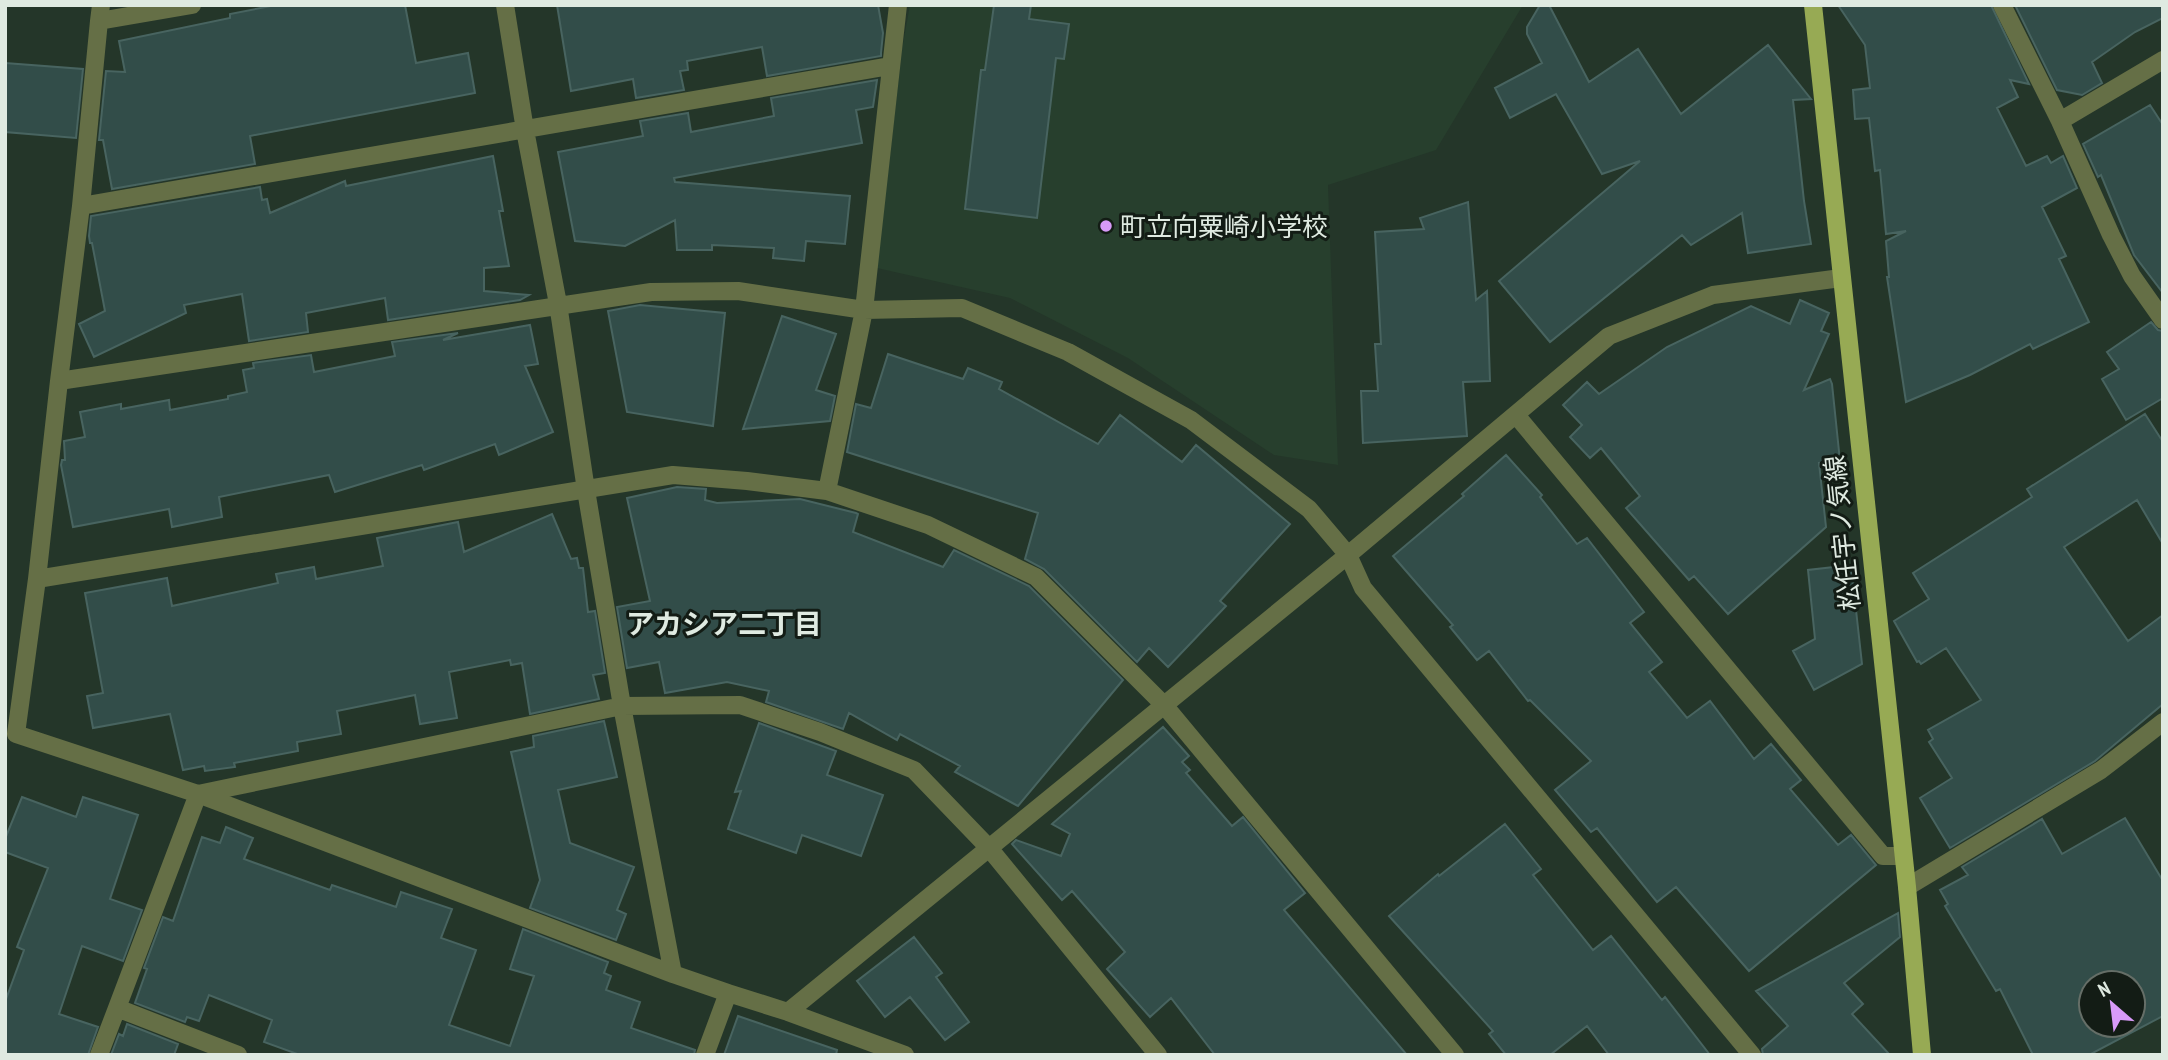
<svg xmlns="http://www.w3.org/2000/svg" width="2168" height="1060" font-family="'PT Sans Narrow','Noto Sans JP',sans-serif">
<rect width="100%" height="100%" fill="#243629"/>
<!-- built -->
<path fill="#273f2d" d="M910,5H1523L1436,150L1328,185L1338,465L1274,455L1128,358L1010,298L877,268L902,49Z"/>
<!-- building -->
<path fill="#324d49" stroke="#486460" stroke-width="2" fill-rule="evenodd" d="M276,5H405L416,63L468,53L475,93L250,136L255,164L112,189L103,140H99L106,71L125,72L119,41L230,18V14Z
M557,5H878L883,33L881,53V56L767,76L762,47L687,61L688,70L680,71L684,90L636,98L633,79L571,91Z
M994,5H1031L1029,19L1069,24L1064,59L1056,58L1037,218L965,209L981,70H985Z
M1540,5H1549L1589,82L1638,49L1681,114L1768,45L1811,99L1793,100L1804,201L1811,244L1748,253L1742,213L1691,245L1682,235L1550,342L1499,281L1640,161L1602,174L1556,94L1510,118L1495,88L1542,63L1527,34V27Z
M1838,5H1991L2029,84L2010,80L2018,97L1997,108L2026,166L2047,156L2051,163L2063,156L2077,188L2042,207L2066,256L2059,259L2089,322L2033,349L2030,344L1970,375L1906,402L1887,277H1889L1886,241L1906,231L1886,234L1880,170L1875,171L1869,118L1855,119L1853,90L1870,88L1865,45Z
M2015,5H2163V18L2135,32L2092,62L2102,83L2082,95L2057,90Z
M5,63L83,69L76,138L5,132Z
M877,80L873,107L856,110L862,143L674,178L675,182L850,196L845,244L806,241L804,261L773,258L774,248L712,245V250H677L675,220L625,246L575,241L558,152L643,136L640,121L688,113L691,132L774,116L771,98Z
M2150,105L2163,125V293L2134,255L2101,175L2098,177L2083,144Z
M493,156L503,211H499L509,266L484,268V291L529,295L520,300L388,320L385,298L306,313L308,332L249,341L242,294L184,305L186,313L94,357L79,324L105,311L92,243H90L89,236L91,216L260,187L262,200L267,199L270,213L345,181L346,186Z
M1468,202L1476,300L1487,291L1490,381L1463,382L1467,436L1363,443L1361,391H1378L1375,344H1381L1375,232L1424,229L1420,218Z
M1800,300L1829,313L1821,331L1829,334L1804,390L1830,379L1832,384L1840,461L1819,463L1826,527L1728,614L1694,576L1689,580L1626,508L1640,496L1601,448L1590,458L1570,437L1582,425L1563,405L1587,382L1599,394L1667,347L1751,306L1790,324Z
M640,305L725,313L713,426L627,412L608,311Z
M782,316L836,334L816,390L835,396L830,421L743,429Z
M2151,322L2158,330L2163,331V398L2126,420L2102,379L2119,369L2107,352Z
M530,325L538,364L525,366L553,432L499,455L495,444L424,470L422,465L335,492L329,475L219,497L222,517L172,527L169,509L73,527L61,465L62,460H65L64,441L85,437L80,412L121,404V409L169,400L170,410L228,399V396L247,392L243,370L254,368L253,363L311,355L314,372L395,356L392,342L458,333L443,340Z
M888,354L963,379L968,368L1002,382L999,389L1098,444L1120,415L1182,462L1196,445L1290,524L1220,601L1226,606L1168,667L1149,648L1137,662L1044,569L1025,559L1038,513L847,452L856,404L871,408Z
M2145,414L2163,442V544L2137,500L2064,547L2128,641L2163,615V704L2095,761L1950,848L1920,798L1952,778L1929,742L1933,739L1928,730L1981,700L1946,648L1921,664L1919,661L1917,662L1894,621L1929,599L1913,573L2032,497L2027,489Z
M1506,455L1542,495L1540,497L1577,544L1587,538L1644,612L1630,623L1662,662L1649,672L1687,718L1710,701L1754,759L1771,744L1801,780L1790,789L1838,845L1851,835L1876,865L1749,971L1676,887L1657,902L1597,828L1591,832L1555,790L1591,761L1530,700L1528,701L1489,651L1477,660L1450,627L1453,625L1393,556L1464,496L1462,494Z
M677,487L706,489L705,500L717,503L800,499L856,513L858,514L853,532L943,567L954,550L1029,586L1123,680L1018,806L955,772L960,766L900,734L897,740L849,713L843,729L766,702L769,691L727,682L665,693L659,662L627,668L617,607L650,601L627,498Z
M552,514L571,559L577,558L579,568H583L588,612L595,611L605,673L593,675L599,699L530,714L522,663L511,665L510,660L449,672L457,718L420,724L415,695L337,711L341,734L297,742L298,751L234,763L235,767L205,771L204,766L183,770L170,714L93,728L87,696L103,693L85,593L167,578L172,606L278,583L276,574L314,567L316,579L383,566L377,538L458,522L464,552Z
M1851,565L1862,664L1814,690L1793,651L1815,639L1808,570Z
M604,721L617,777L558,790L570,843L634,867L617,910L626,914L616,940L530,908L540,880L511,752L534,747L533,736Z
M759,723L836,751L827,775L883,795L861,856L802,835L796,853L728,829L741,791L735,792Z
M1163,727L1189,756L1182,762L1190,770L1186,773L1232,826L1243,817L1305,893L1284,910L1407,1055H1215L1171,998L1150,1017L1107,969L1125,952L1072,891L1062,900L1012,844L1016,840L1061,856L1070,834L1052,824Z
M22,797L76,817L83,797L138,815L110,899L142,910L123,961L82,946L59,1014L98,1027L88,1055H5V1002L24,950L17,947L48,868L5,852V839Z
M2125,818L2163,881V1016L2089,1055H2033L2000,989L1996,991L1945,906L1948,904L1940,890L1968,875L1962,867L2042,819L2062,854ZM2091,983H2133V1025H2091Z
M1505,824L1541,869L1533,875L1593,950L1611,936L1662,1000L1665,997L1710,1055H1609L1587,1026L1550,1055H1506L1489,1034L1493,1031L1389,916L1438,874L1439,876Z
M226,827L253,838L244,859L330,890L332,885L396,907L401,892L452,909L441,938L476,950L449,1025L510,1046L534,976L510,969L523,929L608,962L604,973L611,976L606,990L640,1002L631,1028L695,1050L694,1055H300L264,1042L272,1020L209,995L199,1021L187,1017L185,1022L135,1003L147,969L144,968L163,917L173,921L202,837L220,843Z
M1898,913L1900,937L1844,983L1863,1004L1852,1014L1890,1055H1763L1762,1049L1788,1026L1756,991Z
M914,937L942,973L936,977L969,1022L945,1040L910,997L885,1017L857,981Z
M738,1016L837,1050L836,1055H724Z
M127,1024L178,1044L174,1055H111L119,1034L123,1036Z"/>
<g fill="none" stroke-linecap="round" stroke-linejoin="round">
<!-- street -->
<path stroke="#656f46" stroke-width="18" d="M101,5L99,21L192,5
M505,5L525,130L558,304L586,490L622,706L673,974L728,993L705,1055
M2002,5L2060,121L2111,235L2132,276L2163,320
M2060,121L2163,60
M81,206L890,66
M59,381L81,206L99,21
M1516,415L1883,856H1903
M827,491L864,310L898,5
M37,579L16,734L198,794L622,706L740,705L820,732L914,770L989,848L1158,1055
M1907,887L2101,770L2163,722
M728,993L788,1012L1348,555L1609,336L1713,295L1841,278
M117,1008L198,794L673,974
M788,1012L905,1055
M99,1055L117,1008L238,1055
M1455,1055L1164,705L1036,577L928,525L827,491L747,481L673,475L37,579L59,381L651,292L738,291L864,310L962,308L1068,352L1191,420L1309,509L1348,555L1363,588L1752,1055"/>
<!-- primary -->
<path stroke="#97aa54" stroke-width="18" d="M1813,5L1907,887L1922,1055"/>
</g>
<!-- markers -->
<circle fill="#d89af8" stroke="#131c15" stroke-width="2.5" cx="1106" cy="226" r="7"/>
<g text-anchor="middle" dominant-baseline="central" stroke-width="6" stroke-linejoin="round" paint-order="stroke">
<!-- poi labels -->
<g font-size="26" fill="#dfeae1" stroke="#131c15" text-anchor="start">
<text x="1120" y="226">町立向粟崎小学校</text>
</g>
<!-- street labels -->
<g font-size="26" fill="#dfeae1" stroke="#131c15">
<text transform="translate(1842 533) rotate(-96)">松任宇ノ気線</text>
</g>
<!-- neighbourhood labels -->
<g font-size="28" font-weight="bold" fill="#dfeae1" stroke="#131c15">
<text x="724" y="623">アカシア二丁目</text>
</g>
</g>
<!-- border -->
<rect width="2168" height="1060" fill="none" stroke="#dfeae1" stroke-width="14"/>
<!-- north arrow -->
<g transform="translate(2112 1004) rotate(332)"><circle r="33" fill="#131c15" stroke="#656e67" stroke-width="2"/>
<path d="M0-5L12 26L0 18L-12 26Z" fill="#d89af8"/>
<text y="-10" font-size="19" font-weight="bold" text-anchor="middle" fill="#dfeae1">N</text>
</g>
</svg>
